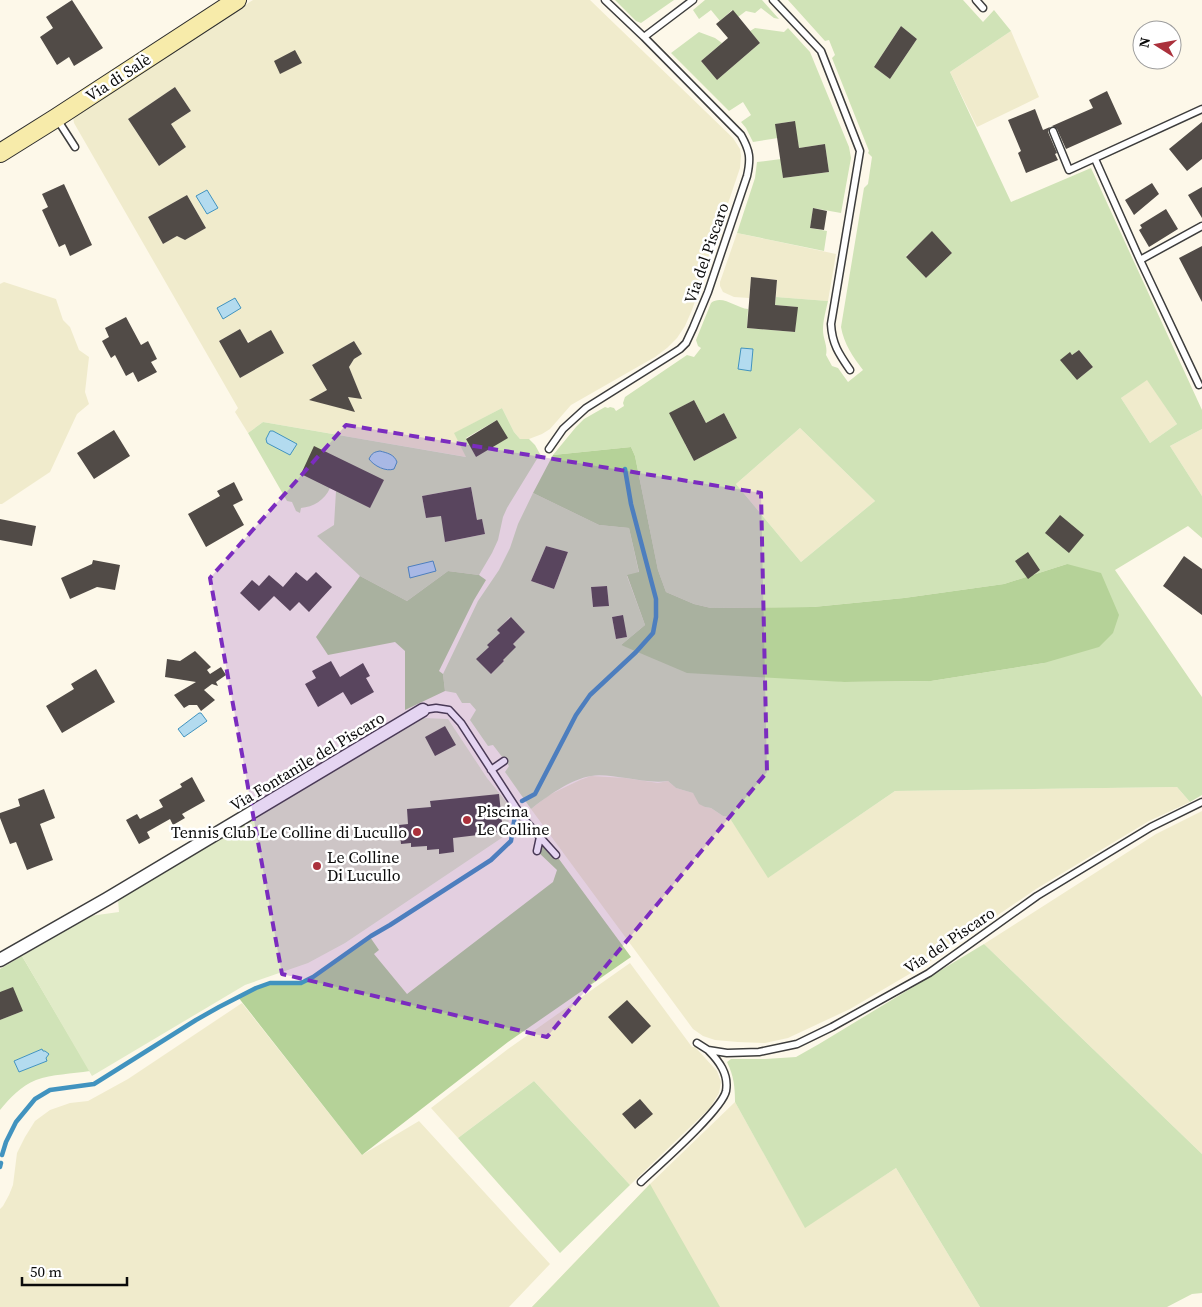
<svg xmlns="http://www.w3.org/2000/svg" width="1202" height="1307" font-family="'Source Serif 4',serif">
<rect width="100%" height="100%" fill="#fdf8e9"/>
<!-- farmland -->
<path fill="#f0ebcc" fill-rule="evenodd" d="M253,0H590L733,138L740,149L741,156L740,168L692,310L685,326L677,338L667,348L655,357L571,405L550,429L542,434L529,439H520L514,432L502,408L455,433L467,457L263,422L248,433L235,412L238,408L74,123L73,117L207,29ZM175,87L191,111L171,124L186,147L159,166L128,119ZM187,195L206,228L185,240L177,236L163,244L148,217ZM240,329L246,340L251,342L271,331L284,353L240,378L219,341ZM354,341L362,354L354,359L349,367L361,398L348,397L354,411L310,400L327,390L312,365Z
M1011,31L1039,97L977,127L950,72Z
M737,233L836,254L828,301L776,297L777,280L751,277L749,298L734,297L723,292L720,286V282Z
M4,282L56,299L63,320L70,327L79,350L89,357L85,392L89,404L77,414L50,472L2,504H0V284Z
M1147,379L1177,424L1150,443L1121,398Z
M800,428L875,501L801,562L736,484Z
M1202,429V496L1170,446Z
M591,776L625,778L658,783L668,781L676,788L693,793L705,807L711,808L723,816L729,817L769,877L895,791L1177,787L1190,802L1149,821L1036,889L923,966L850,1009L788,1038L765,1043L738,1042L715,1040L703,1036L693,1029L531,809L549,795L580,780Z
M1202,811V1154L984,944L1156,834Z
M630,963L692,1047H695L717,1071L721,1082L719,1093L710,1108L630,1185L534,1081L458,1138L431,1108L508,1049Z
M242,1003L362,1155L419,1121L550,1264L509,1307H0V1209L3,1206L9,1195L13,1185L17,1153L25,1137L35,1121L50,1110L70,1103L88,1101L128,1079Z
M735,1102L805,1227L896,1168L980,1307H532L650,1184Z"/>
<!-- green -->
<path fill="#d0e3b7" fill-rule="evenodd" d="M615,0H674L641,23L636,21Z
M705,0H762L779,19L774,18L761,8L755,13L746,11L738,17L732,10L720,21L711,10L699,19L693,10Z
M788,0H963L983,22L994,10L1011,31L950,72L1011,202L1091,168L1202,410V429L1170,446L1202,496V538L1188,526L1115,570L1202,697V795L1190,802L1177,787L895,791L768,878L729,817L723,816L711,808L705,807L699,804L693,793L676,788L668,781C654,783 640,780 626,778C615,777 602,774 591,776C571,779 546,797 531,809L505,772L509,766L493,745L488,746L470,720L476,710L470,703H462L456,693L445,691L443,674L478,601L499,570L510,548L518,524L533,493L599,525L629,528L639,573L627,576L645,625L621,645L844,682L931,681L1044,663L1067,564L1004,584L904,598L813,607L711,608L694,604L666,592L658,570L635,456L631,447L553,455L576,427L584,419L605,407L608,408L610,407L614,408L616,411L624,406L623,403L625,397L687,355L694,357L701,348L698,346L696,340L711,303C722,294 736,308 748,309L747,328L795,332L797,307L775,305L776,297L828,301C826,310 823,320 823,330C823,339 828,346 826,355L832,366L838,368L848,382L863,370C853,357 844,344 841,327L864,188L868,184L872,157L868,153L869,151L832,58L835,55L829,40L825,41ZM901,26L917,39L890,79L874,67ZM932,232L952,253L926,278L906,256ZM1079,350L1093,367L1077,380L1070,353L1072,355ZM1147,380L1177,424L1150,443L1121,398ZM694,400L706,423L724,413L737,438L694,461L685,444L689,441L670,413ZM800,428L875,501L801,562L736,484ZM546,546L568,552L554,589L531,581ZM607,586L609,606L593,607L591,587ZM622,615L627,637L616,639L612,617ZM510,617L525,632L513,644L503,660L504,661L491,674L477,659L489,647L488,645L500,633L498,630Z
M755,28L784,32L788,28L810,52L849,147L851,158L841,213L813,208L810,228L827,231L824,251L737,233L755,178L757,162L781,159L783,178L829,172L825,144L799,148L794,121L776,124L778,138L753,142L746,128L741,122L751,115L743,102L729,111L671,53L699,32L715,38L722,43L701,61L717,80L760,43L750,31Z
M502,408L514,432L520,439H529L535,445L540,454L507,508L503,517L498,540L492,553L479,575L448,571L407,601L360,576L317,536L334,525L336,491L330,488C325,500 313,507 301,508L300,513L296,511L292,502L287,501L248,433L263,422L466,457L454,433ZM497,420L476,457L466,438ZM380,451L391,455L395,458L386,470L375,465L369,459ZM471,487L477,520H482L485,534L445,542L442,515L426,518L422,496Z
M984,944L1202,1154V1293L1192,1294L1167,1307H980L896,1168L805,1228L735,1102C735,1088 734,1076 727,1062L731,1059H765L796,1057L819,1044Z
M22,956L90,1071C72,1074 52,1074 36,1080C21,1086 10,1098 0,1110V1020L23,1011L0,992V969ZM42,1049L47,1061L19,1072L14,1061Z
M534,1081L630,1185L560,1253L458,1138Z
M650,1184L720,1307H532Z"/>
<!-- forest -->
<path fill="#b5d298" d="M631,447L635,456L658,570L666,592L694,604L711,608L813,607L904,598L1004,584L1067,564L1101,573L1119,615L1113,633L1099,647L1044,663L931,681L844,682L687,673L621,645L645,625L627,575L639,572L629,528L599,525L533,493L553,455Z
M448,571L479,575L486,580L474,600L439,671L443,674L445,691L405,710V651L395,642L328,655L316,637L360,576L407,601Z
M540,837L556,855L631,957L508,1042L362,1155L238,997L270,983H301L325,968L370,937L379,950L374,954L407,994L553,882L557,870L537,851Z"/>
<!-- pitch -->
<path fill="#e1ebc8" d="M423,718L448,719L487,778L508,804L509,833L345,943L308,963L245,985L92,1076L22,956L90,916L119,912L118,900Z"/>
<!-- water -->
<path fill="#b3dbef" stroke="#4193bf" d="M207,190L218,208L207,214L196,196Z
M235,298L241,308L223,319L217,308Z
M741,348L753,349L751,371L738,369Z
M270,431H273L297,444L290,455L267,443L266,439Z
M380,451C387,453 394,454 397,462L394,469C386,472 374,466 369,459C372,453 374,452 380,451Z
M433,561L436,571L410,578L408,567Z
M199,713H201L207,721L184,737L178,729Z
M42,1049L43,1051H45L49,1054L46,1058L47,1061L19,1072L14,1061Z"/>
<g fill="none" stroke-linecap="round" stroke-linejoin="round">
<!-- stream -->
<path stroke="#4193bf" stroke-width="4.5" d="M522,801L535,794L576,715L590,695L636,652L653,633L656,617V599L631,504L625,469
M2,1155L6,1142L16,1122L35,1099L50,1090L94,1084L196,1020L219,1007L256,988L270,983H301L313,977L371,936L390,925L491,860L511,841L515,815
M0,1167L1,1163"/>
</g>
<!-- building -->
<path fill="#514b47" d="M72,0L103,48L74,66L69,57L57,65L40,37L53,28L46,17Z
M733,10L760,43L717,80L701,61L728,38L716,24Z
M901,26L917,39L890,79L874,67Z
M295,50L302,63L280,74L274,61Z
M175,87L191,111L171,124L186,147L159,166L128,119Z
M1107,91L1122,124L1066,149L1057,129L1052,126L1093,108L1089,100Z
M1035,109L1043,130L1050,127L1048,132L1057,153L1055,154L1058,160L1026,173L1018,153L1021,151L1008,120Z
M795,121L799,148L825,144L829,172L783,178L775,124Z
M1202,122V159L1187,171L1169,149Z
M1152,183L1159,194L1134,215L1125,200Z
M64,184L92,245L70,256L65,244L59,247L42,210L48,207L42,194Z
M1202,187V218L1188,195Z
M187,195L206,228L185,240L177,236L163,244L148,217Z
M813,208L827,211L824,230L810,228Z
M1166,209L1178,229L1149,247L1139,230L1142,228L1140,225Z
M932,231L952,253L926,278L906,257Z
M1202,246V302L1179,258Z
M751,277L777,280L775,305L798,307L795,332L747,328Z
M126,317L141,345L148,341L157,359L151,362L157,372L138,382L133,372L126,376L115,355L111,358L102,341L109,337L105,328Z
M240,329L248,343L271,330L284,353L240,378L219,341Z
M354,341L362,354L354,359L349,367L362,399L348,397L355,412L309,400L327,390L312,365Z
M1079,350L1093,367L1077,380L1060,360L1070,352L1072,355Z
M694,400L706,423L724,413L737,438L694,461L669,413Z
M497,420L508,438L476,457L466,439Z
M114,430L130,456L94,479L77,453Z
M314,446L384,480L370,508L301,474Z
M234,482L243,500L233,505L244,525L206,547L188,514L220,496L217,491Z
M471,487L477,520L482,519L485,534L445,542L441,516L426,518L422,496Z
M1060,515L1084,535L1069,553L1045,533Z
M0,519L36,526L32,546L0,540Z
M546,546L568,552L554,589L531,581Z
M1028,552L1040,570L1028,579L1015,561Z
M1184,556L1202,569V615L1163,586Z
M93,560L120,565L115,590L97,587L70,599L61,578L92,564Z
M296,572L307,581L316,572L332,587L309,612L299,602L290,611L274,596L259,611L240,593L252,580L259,586L269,575L283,587Z
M607,586L609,606L593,607L591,587Z
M623,615L627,637L616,639L612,617Z
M511,617L525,632L513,644L516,647L503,660L504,661L491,674L476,659L489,647L487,645L500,633L497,630Z
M195,651L211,667L207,670L210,674L221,667L226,675L216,682L218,686L212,684L204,690L215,700L201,711L197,705H189L184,708L174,695L196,682L165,677L167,659L180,661Z
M331,661L340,677L363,663L370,676L366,678L374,692L351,705L343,692L318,707L305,684L316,678L312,671Z
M96,669L115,702L62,733L46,706L74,689L71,684Z
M445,726L456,745L435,756L425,737Z
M192,777L205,801L182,814L185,818L173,825L170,819L147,832L150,838L139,844L126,820L137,814L140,819L163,807L159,800L182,787L180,784Z
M44,789L55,818L40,824L53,860L27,870L16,842L10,844L0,818V813L20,806L18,799Z
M499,794L503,832L453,838L454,852L439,854V849L427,850V846L411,847V843L401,844L399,825L408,824L407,809L431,807L430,801Z
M13,987L23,1011L0,1020V992Z
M627,1000L651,1026L632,1044L608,1017Z
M640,1099L653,1114L635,1129L622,1114Z"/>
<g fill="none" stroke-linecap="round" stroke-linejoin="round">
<defs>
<path id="service" d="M773,0L821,51L860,151L831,324C832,344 839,354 850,370
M976,0L983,8
M644,37L693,0
M57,119L75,147
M1053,131L1069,170L1202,109
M1095,159L1140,260L1199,385
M1140,260L1202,226
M549,449L563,429L586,408L669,356L680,349L686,343L693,328L708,292L747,176C751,158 750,151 741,135L644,37L605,0
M423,710L436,708L449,710L461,723L522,817L556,855
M491,770L504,761
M537,851L540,837
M697,1043L708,1050L727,1053L759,1052L797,1044L832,1027L929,973L1037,896L1151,827L1202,802
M641,1182C658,1166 722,1110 726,1091C729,1074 719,1061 708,1050"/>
<path id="minor" d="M0,960L107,899L423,710"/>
<path id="secondary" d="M0,153L56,118L237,0"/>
</defs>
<!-- service casing -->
<use href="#service" stroke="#3d3d3d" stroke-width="9"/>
<!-- minor casing -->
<use href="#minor" stroke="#3d3d3d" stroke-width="15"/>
<!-- secondary casing -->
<use href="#secondary" stroke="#2c2c2c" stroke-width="20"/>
<!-- service -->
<use href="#service" stroke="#fff" stroke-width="6"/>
<!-- minor -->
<use href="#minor" stroke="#fff" stroke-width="12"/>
<!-- secondary -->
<use href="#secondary" stroke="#f7ebaa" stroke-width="18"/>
</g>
<!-- marked area -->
<path fill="#7b2cbf" fill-opacity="0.2" stroke="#7b2cbf" stroke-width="4" stroke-dasharray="10 6" stroke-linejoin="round" d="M346,425L761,493L767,772L547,1037L282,974L210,578Z"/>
<!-- markers -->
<g fill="#ab313c" stroke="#fff" stroke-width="2">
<circle cx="467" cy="820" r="5"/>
<circle cx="417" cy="832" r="5"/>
<circle cx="317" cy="866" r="5"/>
</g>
<g text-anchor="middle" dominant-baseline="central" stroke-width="5" stroke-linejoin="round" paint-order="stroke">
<!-- street labels -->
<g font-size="16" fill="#0a0a0a" stroke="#fff">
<text transform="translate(118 77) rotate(-33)">Via di Salè</text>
<text transform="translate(706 253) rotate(-71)">Via del Piscaro</text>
<text transform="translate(307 761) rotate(-31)">Via Fontanile del Piscaro</text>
<text transform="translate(949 940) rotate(-34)">Via del Piscaro</text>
</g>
<!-- poi labels -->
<g font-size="16" fill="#0a0a0a" stroke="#fff" text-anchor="start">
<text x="477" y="811">Piscina<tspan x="477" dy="18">Le Colline</tspan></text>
<text x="407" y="832" text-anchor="end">Tennis Club Le Colline di Lucullo</text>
<text x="327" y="857">Le Colline<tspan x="327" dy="18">Di Lucullo</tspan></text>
</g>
</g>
<!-- north arrow -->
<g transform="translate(1157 45) rotate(281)"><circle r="24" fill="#ffffff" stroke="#9d9d9d"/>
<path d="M0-4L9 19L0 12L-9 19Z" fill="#ab313c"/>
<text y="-8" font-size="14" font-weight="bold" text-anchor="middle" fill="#0a0a0a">N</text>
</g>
<!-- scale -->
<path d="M22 1277v8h105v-8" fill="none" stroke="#0a0a0a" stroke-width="2.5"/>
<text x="30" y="1277" font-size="15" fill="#0a0a0a" stroke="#ffffff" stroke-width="4" paint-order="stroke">50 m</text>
</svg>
